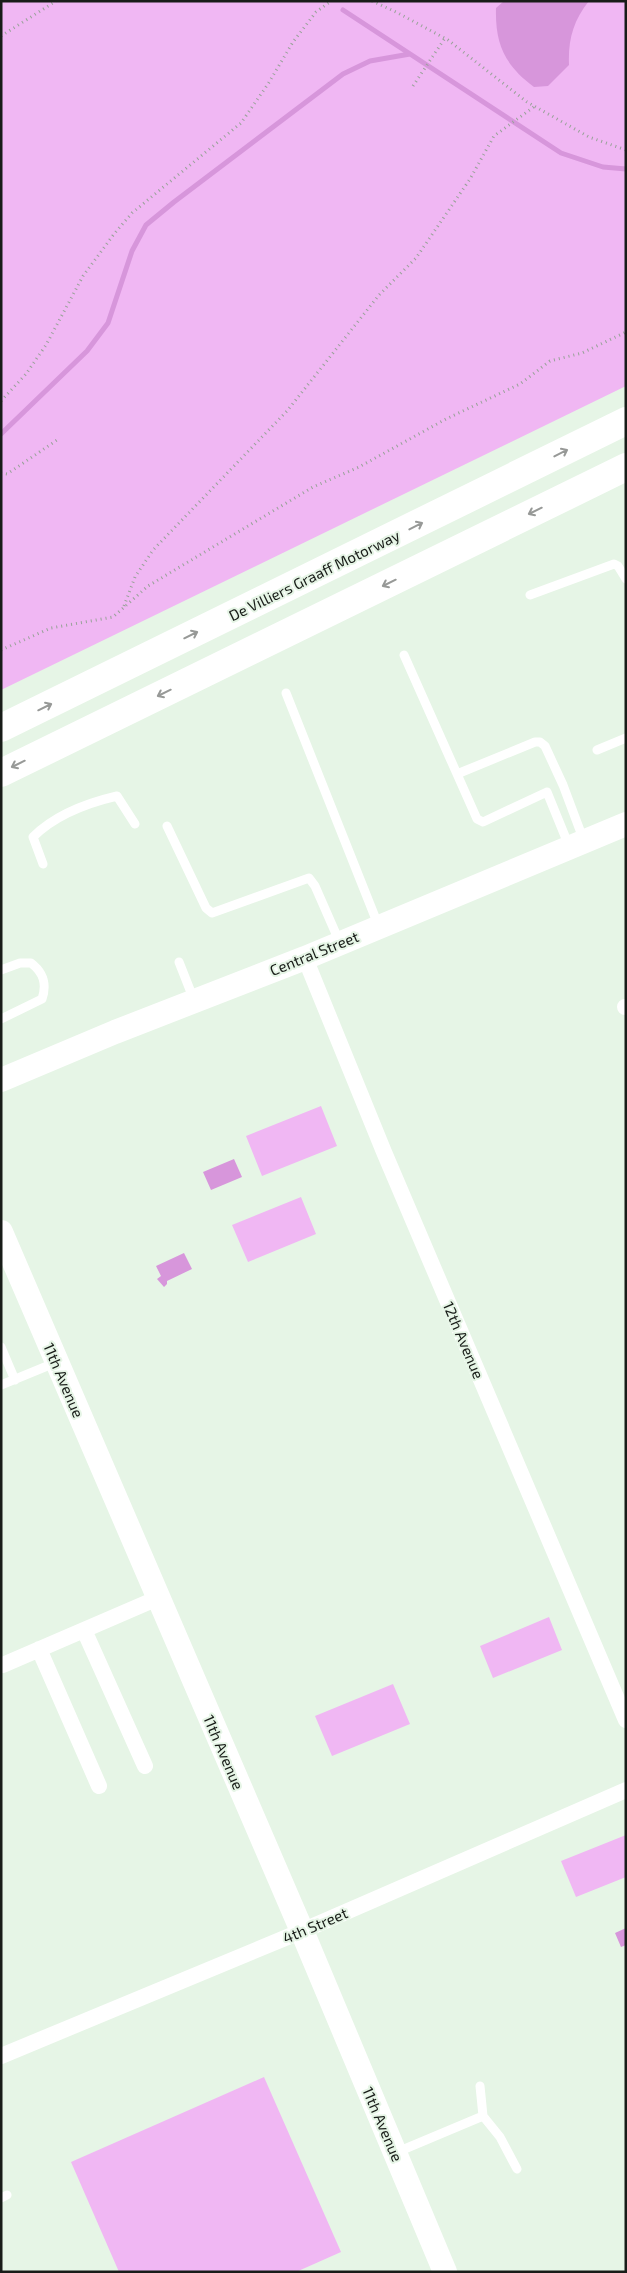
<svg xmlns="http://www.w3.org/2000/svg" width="627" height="2273" font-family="'Exo 2',sans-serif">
<rect width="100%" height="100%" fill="#e6f5e6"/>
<!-- green -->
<path fill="#f0b7f3" d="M1,1H626V386L1,690Z
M321,1106L337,1146L262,1176L246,1136Z
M301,1197L316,1234L248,1262L232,1225Z
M549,1617L562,1650L493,1678L480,1646Z
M393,1684L410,1724L332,1756L315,1716Z
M626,1835V1877L576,1897L561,1861Z
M264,2077L341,2252L296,2272H119L71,2162Z"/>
<!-- water -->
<path fill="#d796db" d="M504,1H589C573,21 568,40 569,65L548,86L534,87C505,65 495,45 496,8Z
M234,1159L242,1177L211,1190L203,1172Z
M184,1253L192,1269L167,1281V1284L164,1287L157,1279L161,1276L156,1266Z
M626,1928V1945L621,1947L615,1933Z"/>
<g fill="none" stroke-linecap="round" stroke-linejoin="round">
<!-- stream -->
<path stroke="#d796db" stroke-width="5" d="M343,10L561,153L603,167L626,169
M1,434L87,351L108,323L132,251L146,225L174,202L343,74L370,61L410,54"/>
<!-- path -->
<path stroke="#98a298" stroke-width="3" stroke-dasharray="1 4" stroke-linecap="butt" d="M372,1L396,12L448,40L527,102L589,137L626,150
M1,36L56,1
M413,86L445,38
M1,401L26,374L46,345L83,276L114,234L132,213L241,123L268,84L293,42L316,12L331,1
M1,473L7,474L13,470L57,440
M124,606L135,577L153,550L287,411L379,295L416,258L470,179L494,136L535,106
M1,650L51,628L113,617L148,586L313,487L359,467L446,419L520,384L550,361L582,353L626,332"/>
<!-- service -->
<path stroke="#fff" stroke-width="9" d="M530,595L614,564L618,566L626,579
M404,655L457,774
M286,693L379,927
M597,750L626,738
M167,826L206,908L212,913L309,878L315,886L340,943
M569,846L547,792L483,822L477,819L457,774L535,742H540L545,746L563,785L584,841
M43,864L33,837C55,815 87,803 117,796L135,824
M179,962L194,1000
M1,970L20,963H31C44,973 47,984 42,999L1,1019
M1,1347L15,1380
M1,1385L57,1362
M480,2086L483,2116
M395,2153L483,2116L500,2137L517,2169
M1,2198L7,2195"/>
<!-- minor -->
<path stroke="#fff" stroke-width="16" d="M305,958L384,1152L626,1720
M625,1007H626
M84,1630L145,1766
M39,1649L99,1786
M3,1665L158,1598
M1,2056L302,1931L626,1790"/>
<!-- secondary -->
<path stroke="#fff" stroke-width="24" d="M1,1080L115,1032L305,958L626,824
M1,1232L302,1931L445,2272"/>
<!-- motorway -->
<path stroke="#fff" stroke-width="28" d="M1,728L626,421
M1,773L626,467"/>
</g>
<!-- one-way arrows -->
<defs><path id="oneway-shaft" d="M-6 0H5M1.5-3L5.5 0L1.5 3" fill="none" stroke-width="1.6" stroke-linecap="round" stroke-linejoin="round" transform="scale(1.25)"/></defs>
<g stroke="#979997">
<use href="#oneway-shaft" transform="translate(561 453) rotate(-27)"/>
<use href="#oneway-shaft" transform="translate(535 511) rotate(154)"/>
<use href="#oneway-shaft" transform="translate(416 526) rotate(-27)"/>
<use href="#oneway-shaft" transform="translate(389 583) rotate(154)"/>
<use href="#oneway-shaft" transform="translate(191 635) rotate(-26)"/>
<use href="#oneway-shaft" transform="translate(164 693) rotate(154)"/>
<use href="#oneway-shaft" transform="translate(45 707) rotate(-26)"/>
<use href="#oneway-shaft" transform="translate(18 764) rotate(154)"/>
</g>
<g text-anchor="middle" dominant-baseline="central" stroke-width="4" stroke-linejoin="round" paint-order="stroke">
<!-- street labels -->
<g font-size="15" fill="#181c18" stroke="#e6f5e6">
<text transform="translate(314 575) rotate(-26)">De Villiers Graaff Motorway</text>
<text transform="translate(314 953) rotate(-22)">Central Street</text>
<text transform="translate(464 1340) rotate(67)">12th Avenue</text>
<text transform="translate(64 1380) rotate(67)">11th Avenue</text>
<text transform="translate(224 1752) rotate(67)">11th Avenue</text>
<text transform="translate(315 1925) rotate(-23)">4th Street</text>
<text transform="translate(383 2124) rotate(67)">11th Avenue</text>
</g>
</g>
<!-- border -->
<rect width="627" height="2273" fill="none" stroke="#181c18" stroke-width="5"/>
</svg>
